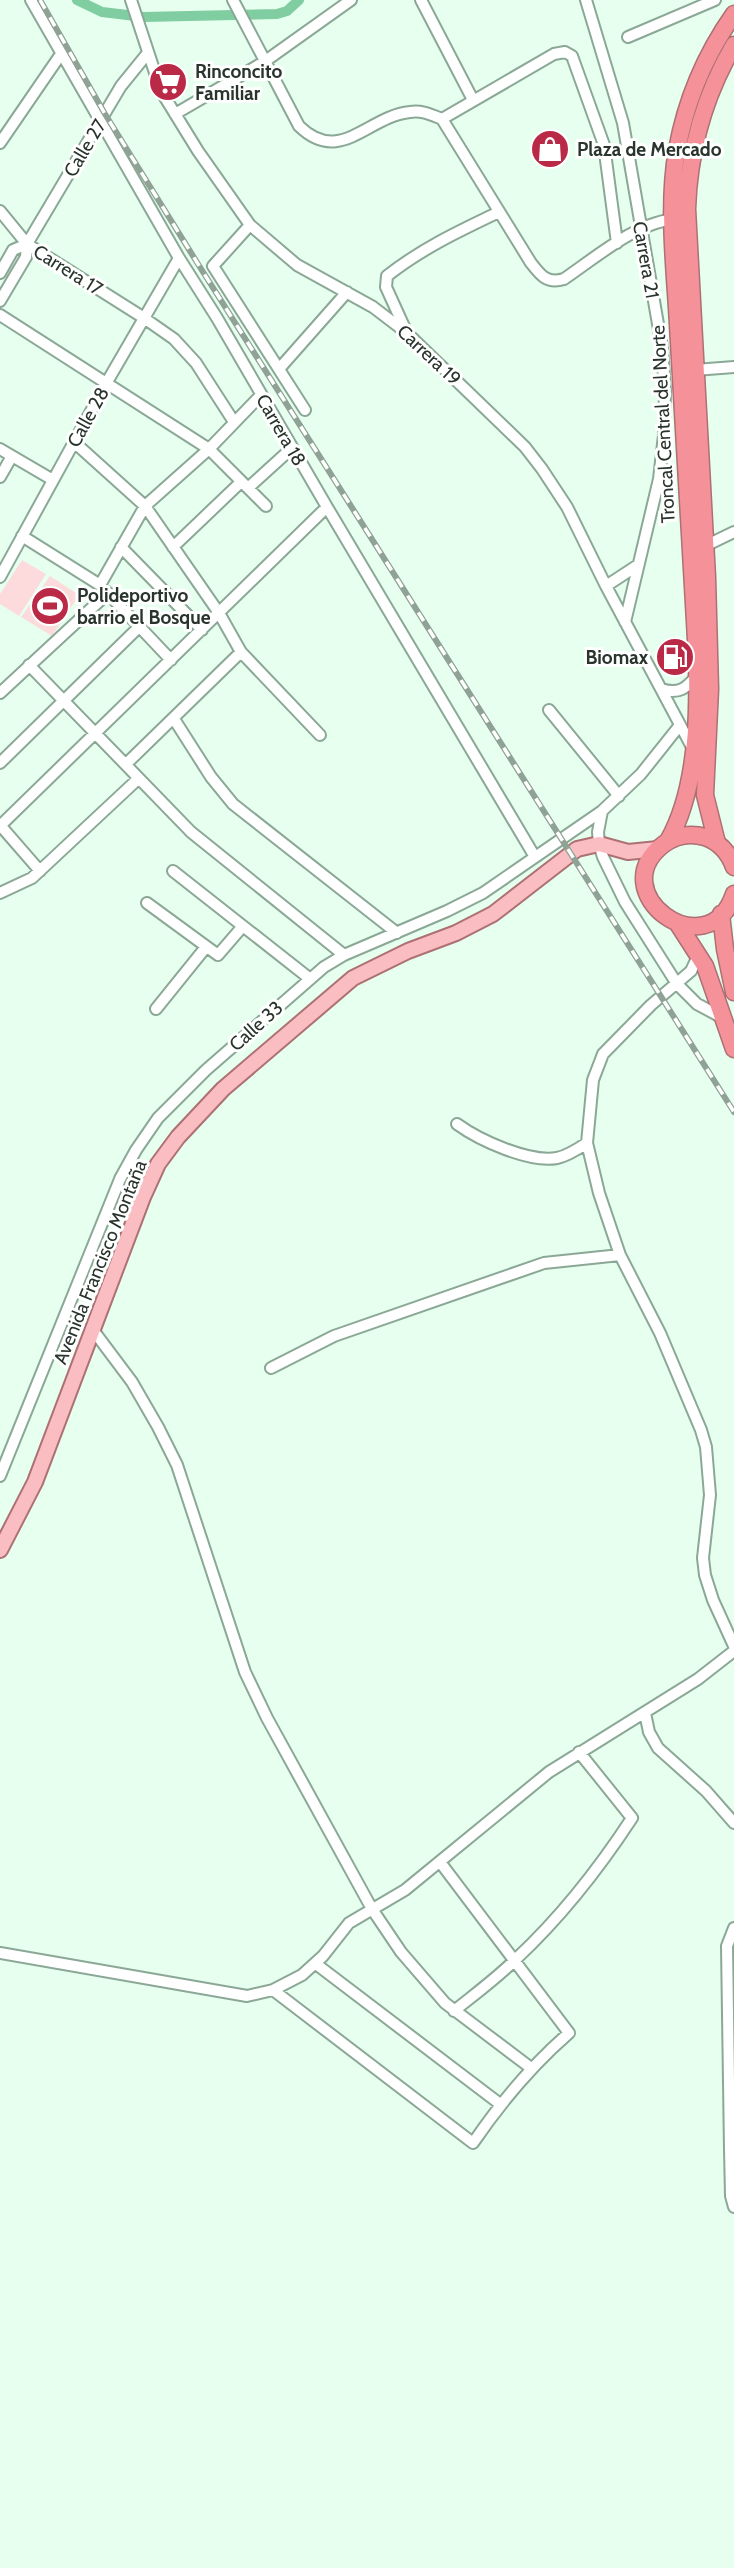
<svg xmlns="http://www.w3.org/2000/svg" width="734" height="2568" font-family="Cabin,sans-serif">
<rect width="100%" height="100%" fill="#e6ffef"/>
<!-- green -->
<path fill="#fddbdc" d="M22,560L46,574L19,616L0,604V594Z
M50,576L79,595L52,636L21,617Z"/>
<g fill="none" stroke-linecap="round" stroke-linejoin="round">
<!-- canal -->
<path stroke="#7fcda1" stroke-width="10" d="M77,0L102,12L144,17L277,14L287,11L299,0"/>
<defs>
<path id="minor" d="M31,0L179,258L217,318L327,507L535,857
M131,0L161,91L198,151L250,225L297,265L373,307L407,333L525,447L542,469L567,507L606,586L693,749
M233,0L299,126C340,166 368,116 410,112C422,110 432,115 442,119L531,263C541,276 547,284 564,279C595,258 639,220 678,219
M421,0L473,100
M586,0L623,123L662,347L665,391L664,435L659,479L625,622
M628,37L715,0
M175,114L264,62L351,0
M442,119L554,54L565,52L572,56L604,145L617,243
M0,143L61,54
M0,211L27,244L144,318L174,339L196,363L234,422
M250,225L213,266L305,410
M0,273L13,250L27,244
M0,301L26,257L27,244L121,86L147,54
M0,315L209,449L266,506
M406,331L386,287L387,276C421,249 459,231 499,212
M279,369L347,292
M695,370L734,367
M74,442L145,506L219,613L241,652L320,735
M0,449L53,480
M0,477L12,456
M248,488L292,448
M22,536L100,585L171,660
M705,546L734,532
M121,547L202,630
M173,547L241,482
M0,577L107,382L179,258
M100,585L145,506L209,449L261,395
M606,586L638,565
M29,665L191,832L344,955
M661,689C679,695 687,688 698,674
M0,693L108,593
M549,710L619,796
M174,719L211,777L233,804L397,933
M0,763L139,627
M126,764L241,652
M602,811L598,832L599,844L603,857L625,902L677,984L697,1004L723,1018
M0,825L40,871
M0,826L327,507
M173,871L309,978
M0,893L32,878L138,779
M147,903L218,955L243,926
M699,954L691,971L651,1005L603,1054L593,1080L587,1143L599,1193L620,1255L660,1333L701,1430L706,1447L710,1495L703,1558L705,1575L713,1600L734,1646
M156,1009L206,947
M457,1124C479,1140 529,1163 557,1158C567,1156 578,1149 587,1143
M93,1330L132,1382L158,1427L177,1465L245,1672L267,1718L372,1909L401,1952L445,2003L531,2068
M271,1368L334,1336L544,1263L620,1255
M0,1476L120,1179L136,1150L158,1118L206,1070L324,967L344,955L447,911L483,893L602,811L641,774L680,725
M645,1713L649,1732L658,1748L706,1791L734,1823
M734,1928L727,1946L730,2150L731,2196L734,2207
M0,1953L247,1996L273,1990L302,1975L323,1956L349,1923L405,1890L549,1772L698,1679L734,1651
M316,1964L500,2104
M273,1990L473,2143C501,2102 531,2066 569,2033L440,1862
M454,2011C475,1994 497,1978 516,1959C561,1917 598,1870 632,1818L579,1752"/>
<path id="major" d="M0,1550L35,1482L143,1197L158,1164L178,1137L223,1089L353,978L408,951L456,933L493,914L577,849L599,844L628,852L658,849"/>
<path id="highway" d="M668,841C702,782 699,688 695,622C689,523 683,424 678,325C675,268 667,207 677,150C686,100 705,55 734,14
M717,843L705,795L710,689L707,577L687,209C689,150 704,96 734,45
M734,867C729,853 719,842 705,837C691,833 676,835 664,844C600,892 708,971 734,894
M721,914L725,949L734,992
M678,924L705,966L734,1049"/>
</defs>
<!-- minor casing -->
<use href="#minor" stroke="#8ba896" stroke-width="14"/>
<!-- major casing -->
<use href="#major" stroke="#ad7073" stroke-width="18"/>
<!-- highway casing -->
<use href="#highway" stroke="#ad7073" stroke-width="19"/>
<!-- minor -->
<use href="#minor" stroke="#fff" stroke-width="10"/>
<!-- major -->
<use href="#major" stroke="#f9bdc2" stroke-width="14"/>
<!-- highway -->
<use href="#highway" stroke="#f59199" stroke-width="16"/>
<defs>
<path id="rail" d="M40,0L105,114L198,264L734,1112"/>
</defs>
<!-- rail casing -->
<use href="#rail" stroke="#8fa295" stroke-width="6"/>
<!-- rail -->
<use href="#rail" stroke="#fff" stroke-width="3.5" stroke-dasharray="10" stroke-linecap="butt"/>
</g>
<!-- icons -->
<defs>
<symbol id="supermarket-disc" viewBox="-11 -11 22 22"><circle r="9.5" fill="#ba2946" stroke="#fff"/><path d="M-6-5.5h2.5l.6 2H6L4.5 2H-2.5L-4.4-4H-6ZM-1.5 3.2a1.3 1.3 0 1 0 .1 0ZM3 3.2a1.3 1.3 0 1 0 .1 0Z" fill="#fff"/></symbol>
<symbol id="shop-disc" viewBox="-11 -11 22 22"><circle r="9.5" fill="#ba2946" stroke="#fff"/><path d="M-5-2.5h2.3a2.7 3.5 0 0 1 5.4 0H5L5.5 6h-11ZM-1.5-2.5h3a1.5 2.3 0 0 0-3 0Z" fill="#fff"/></symbol>
<symbol id="stadium-disc" viewBox="-11 -11 22 22"><circle r="9.5" fill="#ba2946" stroke="#fff"/><path d="M0-5a6.5 5 0 1 0 0 10a6.5 5 0 1 0 0-10ZM-3.5-1.8h7v3.6h-7Z" fill="#fff"/></symbol>
<symbol id="fuel-disc" viewBox="-11 -11 22 22"><circle r="9.5" fill="#ba2946" stroke="#fff"/><path d="M-5.5-6h7V0h2V4h1.3V-2.5L3-4.5l.8-.8L6-3V5H2.5V1h-1V6h-7ZM-4.2-4.7v3.2H.2V-4.7Z" fill="#fff"/></symbol>
</defs>
<g fill-rule="evenodd">
<use href="#supermarket-disc" x="146" y="60" width="44" height="44"/>
<use href="#shop-disc" x="528" y="127" width="44" height="44"/>
<use href="#stadium-disc" x="28" y="584" width="44" height="44"/>
<use href="#fuel-disc" x="653" y="635" width="44" height="44"/>
</g>
<g text-anchor="middle" dominant-baseline="central" stroke-width="6" stroke-linejoin="round" paint-order="stroke">
<!-- poi labels -->
<g font-size="19" font-weight="bold" fill="#28342c" stroke="#fff" text-anchor="start">
<text x="195" y="71">Rinconcito<tspan x="195" dy="22">Familiar</tspan></text>
<text x="577" y="149">Plaza de Mercado</text>
<text x="77" y="595">Polideportivo<tspan x="77" dy="22">barrio el Bosque</tspan></text>
<text x="648" y="657" text-anchor="end">Biomax</text>
</g>
<!-- street labels -->
<g font-size="19" fill="#28342c" stroke="#fff">
<text transform="translate(85 148) rotate(-59)">Calle 27</text>
<text transform="translate(646 260) rotate(80)">Carrera 21</text>
<text transform="translate(68 270) rotate(32)">Carrera 17</text>
<text transform="translate(429 355) rotate(43)">Carrera 19</text>
<text transform="translate(88 417) rotate(-61)">Calle 28</text>
<text transform="translate(663 424) rotate(-93)">Troncal Central del Norte</text>
<text transform="translate(281 430) rotate(60)">Carrera 18</text>
<text transform="translate(256 1026) rotate(-42)">Calle 33</text>
<text transform="translate(100 1262) rotate(-68)">Avenida Francisco Montaña</text>
</g>
</g>
</svg>
